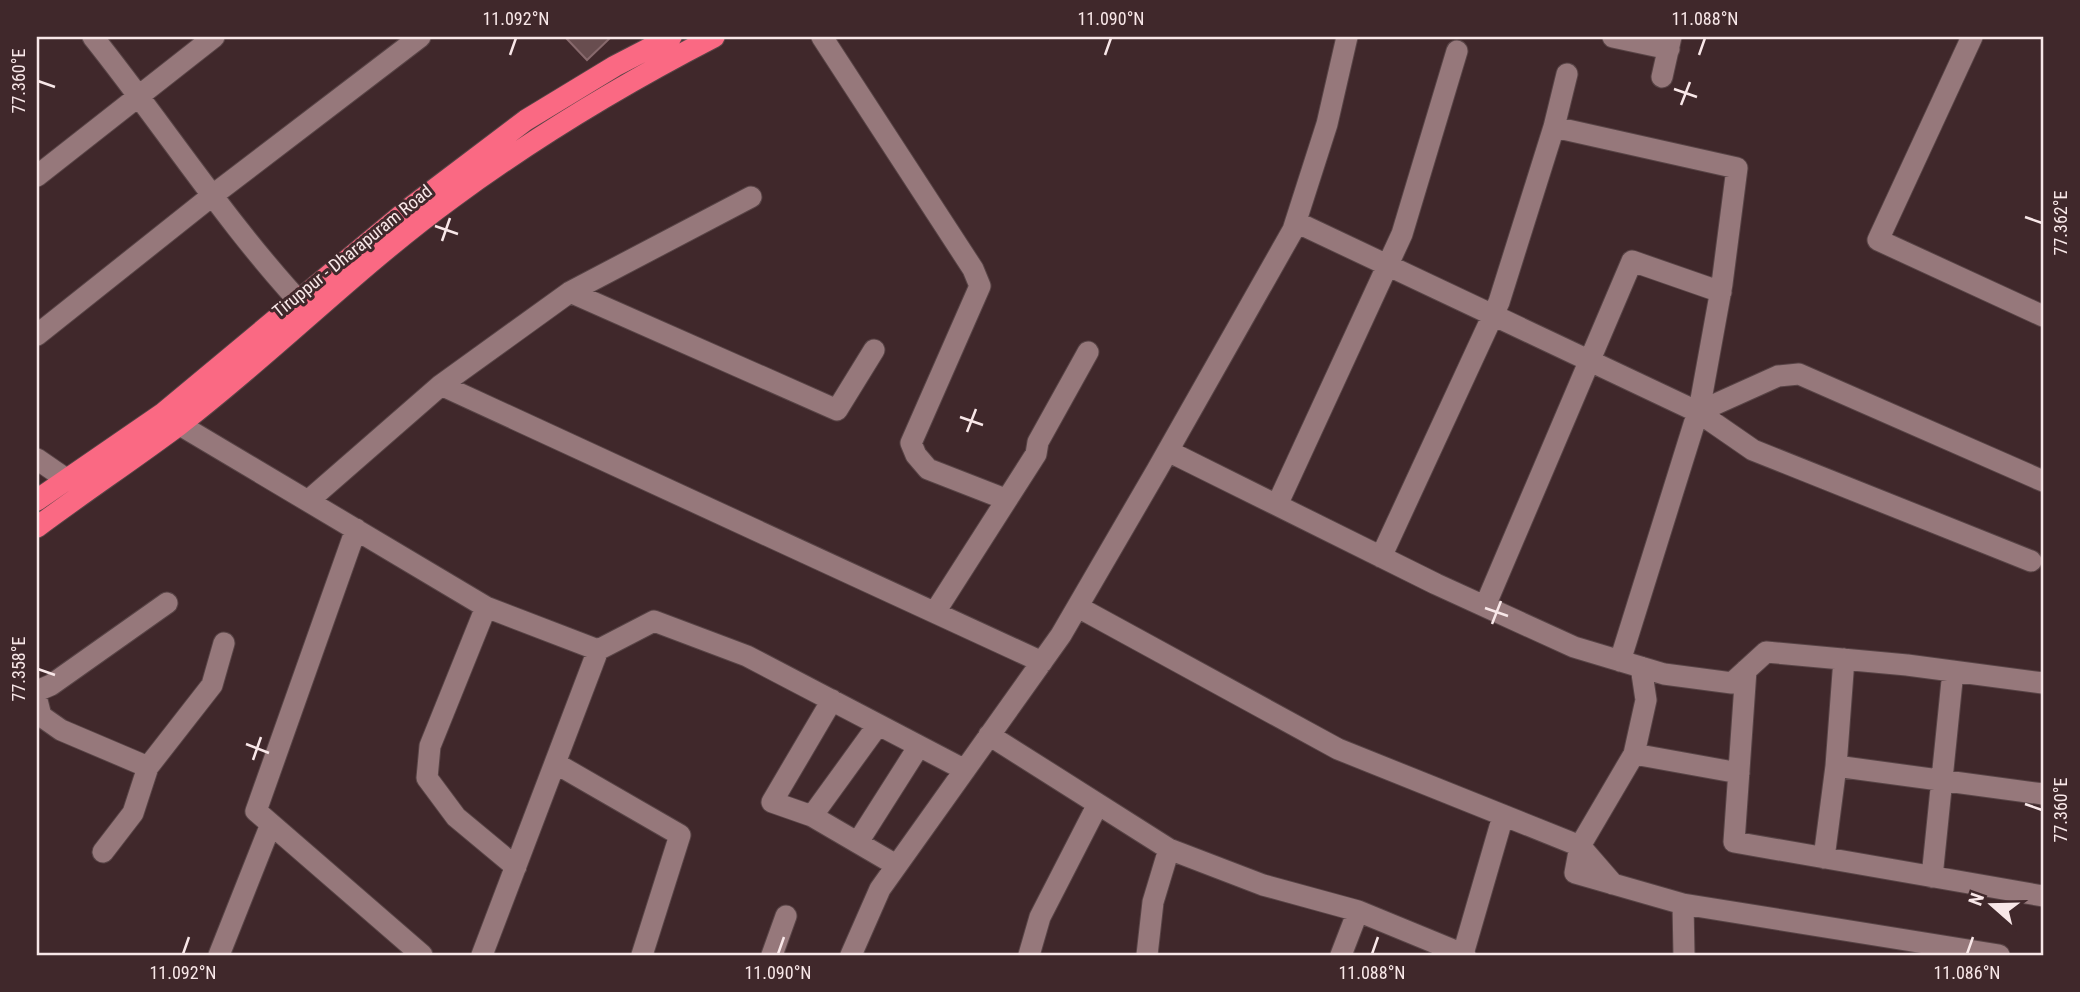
<svg xmlns="http://www.w3.org/2000/svg" width="2080" height="992" font-family="'Roboto Condensed',sans-serif">
<rect width="100%" height="100%" fill="#40282b"/>
<!-- building -->
<path fill="#684d4f" stroke="#87696c" stroke-width="2" d="M565,37H607L609,39L587,60Z"/>
<g fill="none" stroke-linecap="round" stroke-linejoin="round">
<defs>
<path id="minor" d="M93,37C165,127 231,230 310,313
M822,37L973,269L980,286L911,443L916,455L928,469L1005,499
M1613,37L1669,49
M1972,37L1878,240L2043,316
M1662,77L1671,37
M1554,127L1737,168L1722,284L1700,405L1620,661
M37,176L214,37
M1296,222L1698,412L1753,450L2031,561
M570,292L837,410L874,350
M37,335L213,195L420,37
M441,385L1042,662
M1698,412L1778,376L1799,374L2043,481
M165,416L486,607L598,650L654,621L747,656L965,770
M1168,451L1436,584L1574,647L1664,674L1732,683L1766,652L1907,665L2043,683
M37,459L66,479
M308,501L441,385L570,292L751,197
M1277,505L1402,234L1457,51
M356,529L256,811L422,955
M1381,557L1499,302L1554,127L1567,74
M1485,606L1632,261L1721,292
M486,607L430,746L427,778L456,817L516,867
M1078,607L1338,749L1580,846L1575,873L1683,904L1999,955
M935,612L1036,454L1038,442L1088,352
M1746,670L1734,842L2043,896
M37,691L51,685L167,603
M37,700L41,716L61,730L148,767
M832,700L772,802L812,816L896,865
M989,735L1169,849L1153,902L1147,955
M1634,754L1739,773
M555,763L680,835L642,955
M1836,766L2043,794
M812,816L878,725
M858,842L919,746
M1169,849L1263,885L1358,911L1465,955
M103,852L133,813L148,767L212,685L224,643
M1824,858L1836,766L1844,659
M1932,877L1953,671
M1613,884L1580,846L1634,754L1646,700L1641,667
M1683,904L1684,955
M1463,954L1503,816
M219,955L271,824
M482,955L598,650
M772,955L786,916
M851,955L880,889L1061,635L1157,470L1293,230L1327,124L1347,37
M1029,955L1040,917L1098,804
M1341,955L1358,911"/>
<path id="highway" d="M37,500L162,414L411,207L526,120L615,66L671,37
M37,527C84,492 132,460 179,425C273,353 356,268 452,198C535,137 623,84 714,37"/>
</defs>
<!-- minor casing -->
<use href="#minor" stroke="#584446" stroke-width="23"/>
<!-- highway casing -->
<use href="#highway" stroke="#584446" stroke-width="23"/>
<!-- minor -->
<use href="#minor" stroke="#96787b" stroke-width="21"/>
<!-- highway -->
<use href="#highway" stroke="#fa6983" stroke-width="21"/>
</g>
<!-- ticks -->
<path fill="none" stroke="#f8e7e8" stroke-width="2.5" d="M510,55L516,38M1105,55L1111,38M1699,55L1705,38M38,81L55,87M1674,89L1697,97M1681,105L1690,82M2025,217L2042,223M435,226L458,234M442,241L450,218M960,417L983,425M967,432L976,409M1485,608L1508,616M1492,624L1501,601M38,669L55,675M246,744L269,753M253,760L261,737M2025,804L2042,810M183,954L189,937M778,954L784,937M1372,954L1378,937M1967,954L1973,937"/>
<g text-anchor="middle" dominant-baseline="central" stroke-width="6" stroke-linejoin="round" paint-order="stroke">
<!-- street labels -->
<g font-size="18" fill="#f8e7e8" stroke="#40282b">
<text transform="translate(352 251) rotate(-39)">Tiruppur - Dharapuram Road</text>
</g>
</g>
<!-- border -->
<rect width="2080" height="992" fill="none" stroke="#40282b" stroke-width="77"/>
<!-- north arrow -->
<g transform="translate(1992 905) rotate(290)" stroke="#40282b" stroke-width="5" paint-order="stroke">
<path d="M0-5L12 26L0 18L-12 26Z" fill="#f8e7e8"/>
<text y="-10" font-size="19" font-weight="bold" text-anchor="middle" fill="#f8e7e8">N</text>
</g>
<rect x="38" y="38" width="2004" height="916" fill="none" stroke="#f8e7e8" stroke-width="2.5"/>
<g font-size="18" text-anchor="middle" fill="#f8e7e8">
<text x="516" y="25">11.092°N</text>
<text x="1111" y="25">11.090°N</text>
<text x="1705" y="25">11.088°N</text>
<text transform="translate(19 81) rotate(-90)" y="6">77.360°E</text>
<text transform="translate(2061 223) rotate(-90)" y="6">77.362°E</text>
<text transform="translate(19 669) rotate(-90)" y="6">77.358°E</text>
<text transform="translate(2061 810) rotate(-90)" y="6">77.360°E</text>
<text x="183" y="979">11.092°N</text>
<text x="778" y="979">11.090°N</text>
<text x="1372" y="979">11.088°N</text>
<text x="1967" y="979">11.086°N</text>
</g>
</svg>
